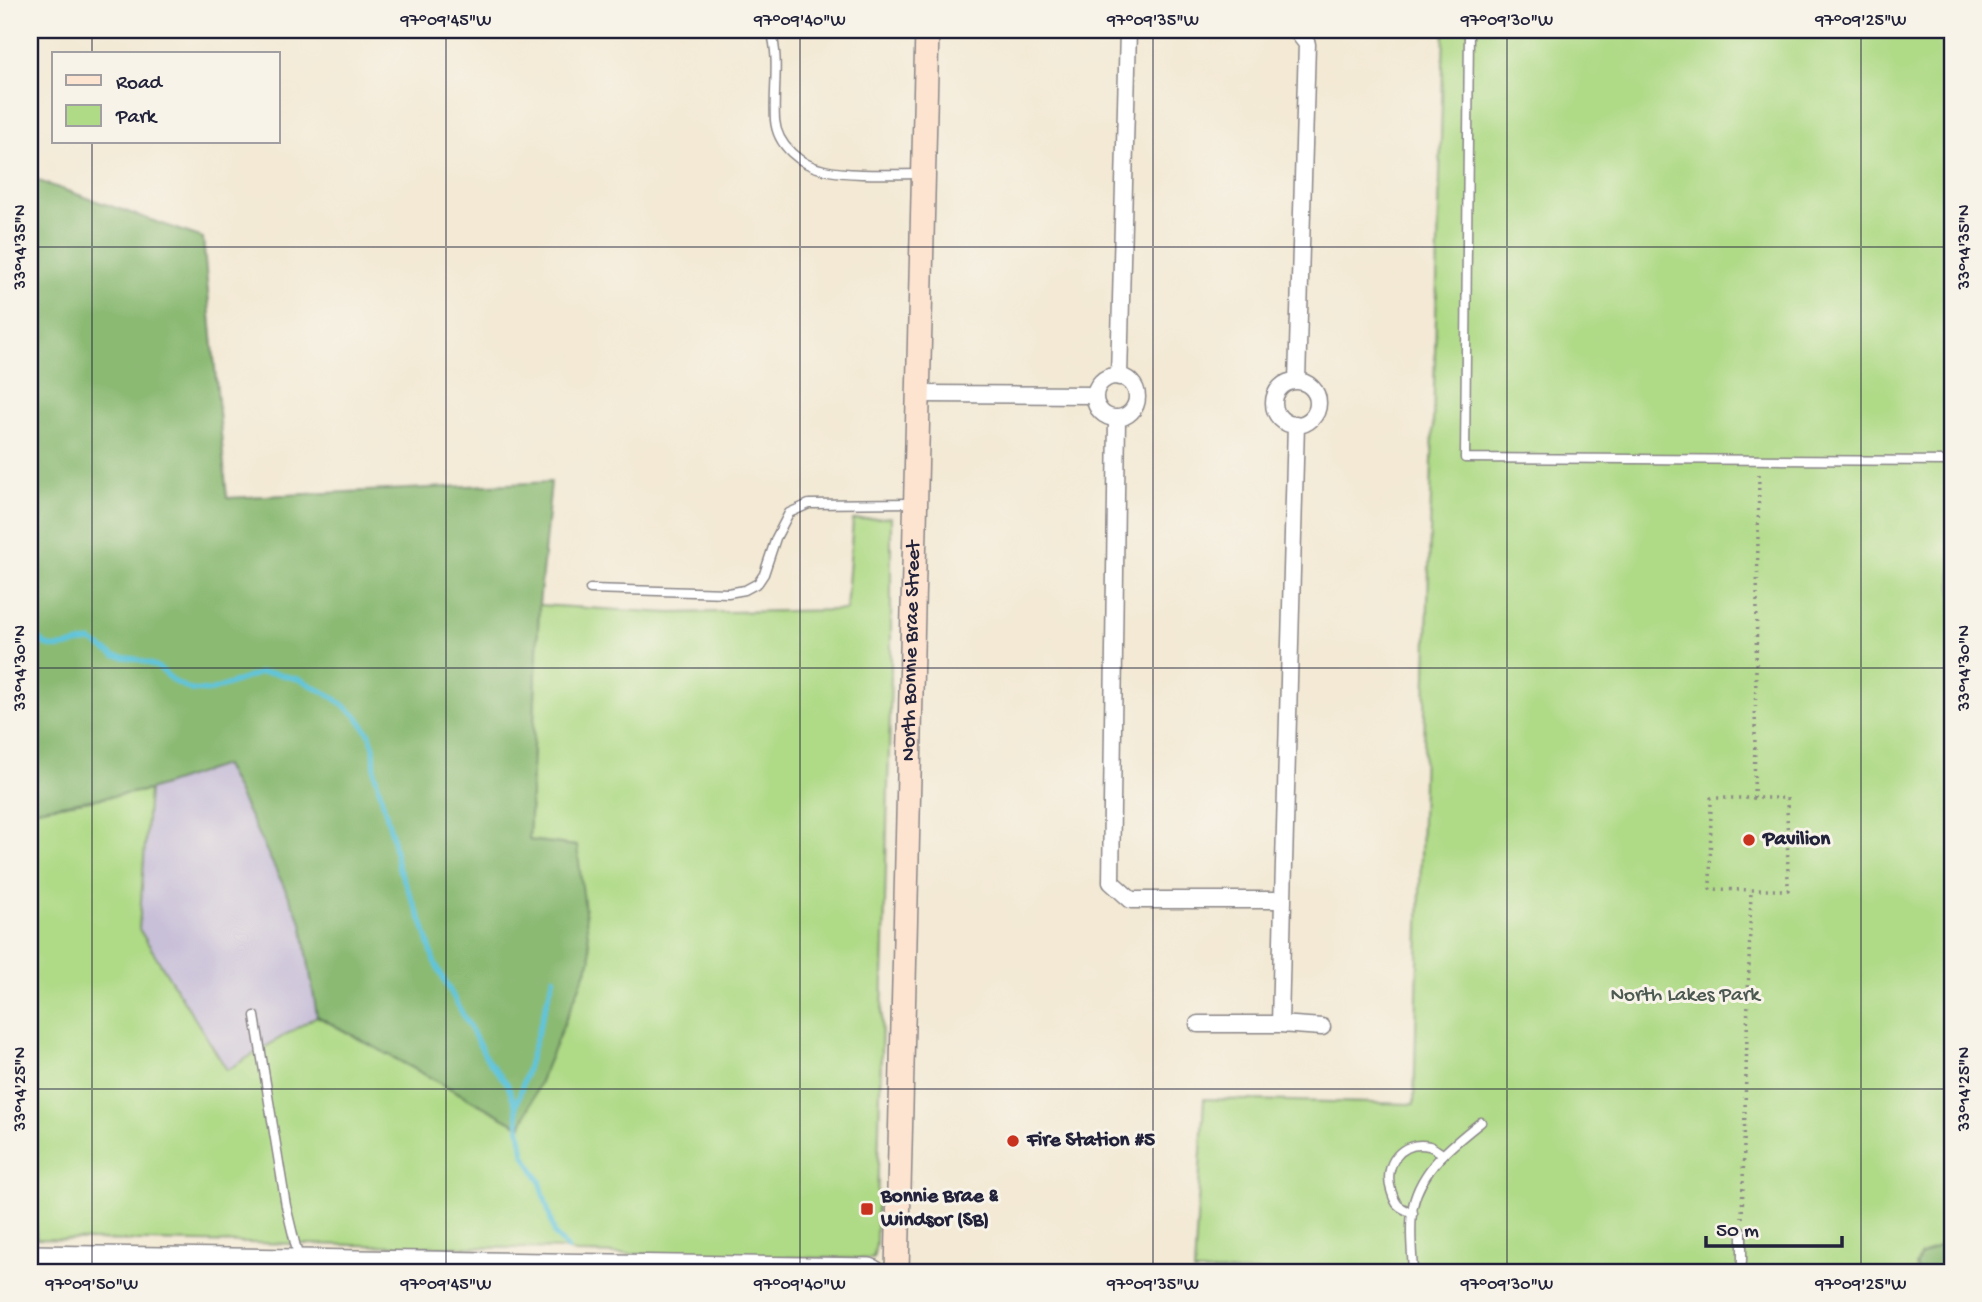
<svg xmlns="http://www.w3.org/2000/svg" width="1982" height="1302" font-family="'Gochi Hand',sans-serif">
<rect width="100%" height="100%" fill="#f7f3e8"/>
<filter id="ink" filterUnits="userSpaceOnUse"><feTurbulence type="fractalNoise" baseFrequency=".0143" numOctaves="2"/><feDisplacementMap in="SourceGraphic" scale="14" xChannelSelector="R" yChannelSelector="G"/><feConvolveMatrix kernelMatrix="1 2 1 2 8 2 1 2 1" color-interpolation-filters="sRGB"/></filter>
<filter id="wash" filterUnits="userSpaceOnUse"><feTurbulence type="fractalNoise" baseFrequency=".00686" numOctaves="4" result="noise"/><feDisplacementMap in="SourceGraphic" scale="28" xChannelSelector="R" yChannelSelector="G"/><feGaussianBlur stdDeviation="1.57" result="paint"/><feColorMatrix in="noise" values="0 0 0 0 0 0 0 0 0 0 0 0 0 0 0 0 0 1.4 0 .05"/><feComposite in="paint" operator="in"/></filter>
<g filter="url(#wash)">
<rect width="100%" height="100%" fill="#f3e9d4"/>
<!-- industrial -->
<path fill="#c8bfd8" d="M224,764L302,924L317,1016L227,1070L139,929L149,790Z"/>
<!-- green -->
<path fill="#afda86" stroke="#687e60" stroke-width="2" d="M1444,30H1952V1272H1194L1204,1099L1414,1104Z
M891,517V675L876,1245L873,1259L574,1253L567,1249L36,1239V1225H30V810L149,790L139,929L227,1070L317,1016L521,1126L529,841L539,605L669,613L846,610L853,520Z"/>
<!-- forest -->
<path fill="#8bba73" stroke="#566e57" stroke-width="2" d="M30,178L203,238L227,498L551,482L539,605L529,840L577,846L591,959L521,1127L317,1016L302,923L224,765L149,790L30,810Z
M1942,1244L1952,1246V1272H1919L1916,1267L1920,1256Z"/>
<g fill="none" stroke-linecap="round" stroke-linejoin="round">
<!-- stream -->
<path stroke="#5fc4dc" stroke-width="5" d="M30,627C50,659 61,645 91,641L115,656L136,659L148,663L159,668L175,682L191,690L210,691L260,673H274L301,680L333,697L357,716L370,735L374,747L375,774L392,835L398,867L423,924L434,961L488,1061L507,1083L516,1107
M554,977L516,1107L524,1154L540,1181L555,1235L568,1249"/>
</g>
</g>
<g filter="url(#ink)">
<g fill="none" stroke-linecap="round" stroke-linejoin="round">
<defs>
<path id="service" d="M771,30C780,61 773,88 775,120C777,146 801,165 824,170C850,176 893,174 921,174
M1469,30L1465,458L1952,461
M590,589L728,593L745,590L758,583L764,574L776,538L789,513L809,504L913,503
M255,1016L286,1206L302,1272
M1413,1213C1408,1211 1402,1209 1398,1205C1394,1201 1393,1196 1391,1190C1383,1165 1401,1140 1429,1146C1433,1147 1439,1152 1443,1154
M1413,1272C1412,1251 1409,1227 1413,1206C1421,1169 1453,1144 1481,1122
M1741,1272L1742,1260V1231"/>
<path id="minor" d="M1296,30L1307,44L1297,381
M1095 397a21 21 0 1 1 42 0a21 21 0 1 1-42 0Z
M1119,377L1128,30
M1274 403a22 22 0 1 1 44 0a22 22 0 1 1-44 0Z
M918,394L1095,395
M1117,418L1111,882L1131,900H1283L1280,1024L1322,1027
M1283,900L1296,424
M1198,1024H1280"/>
<path id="tertiary" d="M30,1256L870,1269L875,1272"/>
<g id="secondary">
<path id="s1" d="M897,1272L927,30"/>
</g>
</defs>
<!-- service casing -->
<use href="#service" stroke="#8a8688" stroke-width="11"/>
<!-- minor casing -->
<use href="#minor" stroke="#8a8688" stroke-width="19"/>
<!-- tertiary casing -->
<use href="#tertiary" stroke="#8a8688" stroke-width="24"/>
<!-- secondary casing -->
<use href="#secondary" stroke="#8a8688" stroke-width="26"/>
<!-- path -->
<path stroke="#8a8688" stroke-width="3.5" stroke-dasharray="2 5" stroke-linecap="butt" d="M1754,798L1759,473
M1742,1218L1751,890H1788L1787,798H1711L1710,889L1751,890"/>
<!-- service -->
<use href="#service" stroke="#fff" stroke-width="8"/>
<!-- minor -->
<use href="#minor" stroke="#fff" stroke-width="16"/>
<!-- tertiary -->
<use href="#tertiary" stroke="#fff" stroke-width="21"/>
<!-- secondary -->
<use href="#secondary" stroke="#fde4d0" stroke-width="23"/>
</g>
</g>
<!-- ticks -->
<path fill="none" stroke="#22223b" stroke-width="2" stroke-opacity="0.45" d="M92,30V54M446,30V1272M800,30V1272M1153,30V1272M1507,30V1272M1861,30V1272M92,142V1272M30,247H1952M30,668H1952M30,1089H1952"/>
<!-- markers -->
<g fill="#c8321e" stroke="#f7f3e8" stroke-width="2.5">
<circle cx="1749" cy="840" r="7"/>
<circle cx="1013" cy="1141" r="7"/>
<rect x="860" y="1202" width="14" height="14" rx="3.5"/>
</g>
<g text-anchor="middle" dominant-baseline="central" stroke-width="6" stroke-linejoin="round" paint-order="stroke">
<!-- street labels -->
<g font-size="21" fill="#22223b" stroke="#f7f3e8">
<text stroke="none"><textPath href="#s1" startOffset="621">North Bonnie Brae Street</textPath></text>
</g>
<!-- poi labels -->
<g font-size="21" font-weight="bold" fill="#22223b" stroke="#f7f3e8" text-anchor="start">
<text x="1763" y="840">Pavilion</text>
<text x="1027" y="1141">Fire Station #5</text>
<text x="881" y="1197">Bonnie Brae &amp;<tspan x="881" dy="24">Windsor (SB)</tspan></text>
</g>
<!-- park labels -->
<g font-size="21" fill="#4c5952" stroke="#f7f3e8">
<text x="1685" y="996">North Lakes Park</text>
</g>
</g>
<!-- margin -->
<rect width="1982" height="1302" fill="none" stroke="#f7f3e8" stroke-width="77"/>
<!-- legend -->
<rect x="52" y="52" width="228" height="91" fill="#f7f3e8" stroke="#a29fa3" stroke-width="2"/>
<rect x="66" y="75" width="35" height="10" fill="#fde4d0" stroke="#a29fa3" stroke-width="2"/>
<text x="116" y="88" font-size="21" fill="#22223b">Road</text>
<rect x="66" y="105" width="35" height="21" fill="#afda86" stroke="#a29fa3" stroke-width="2"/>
<text x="116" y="122" font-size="21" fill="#22223b">Park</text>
<!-- scale -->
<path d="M1706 1236v10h136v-10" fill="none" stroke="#22223b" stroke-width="3.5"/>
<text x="1716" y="1236" font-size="21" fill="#22223b" stroke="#f7f3e8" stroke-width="5" paint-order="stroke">50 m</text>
<rect x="38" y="38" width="1906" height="1226" fill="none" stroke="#22223b" stroke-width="2.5"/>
<g font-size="18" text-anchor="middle" fill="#22223b">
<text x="446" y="25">97°09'45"W</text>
<text x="800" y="25">97°09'40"W</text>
<text x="1153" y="25">97°09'35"W</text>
<text x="1507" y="25">97°09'30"W</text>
<text x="1861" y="25">97°09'25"W</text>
<text transform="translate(19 247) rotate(-90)" y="6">33°14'35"N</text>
<text transform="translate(1963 247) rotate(-90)" y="6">33°14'35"N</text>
<text transform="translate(19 668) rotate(-90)" y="6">33°14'30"N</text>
<text transform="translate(1963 668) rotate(-90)" y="6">33°14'30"N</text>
<text transform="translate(19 1089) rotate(-90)" y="6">33°14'25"N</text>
<text transform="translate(1963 1089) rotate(-90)" y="6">33°14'25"N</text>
<text x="92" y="1289">97°09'50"W</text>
<text x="446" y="1289">97°09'45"W</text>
<text x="800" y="1289">97°09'40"W</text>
<text x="1153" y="1289">97°09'35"W</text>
<text x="1507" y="1289">97°09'30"W</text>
<text x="1861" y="1289">97°09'25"W</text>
</g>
</svg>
